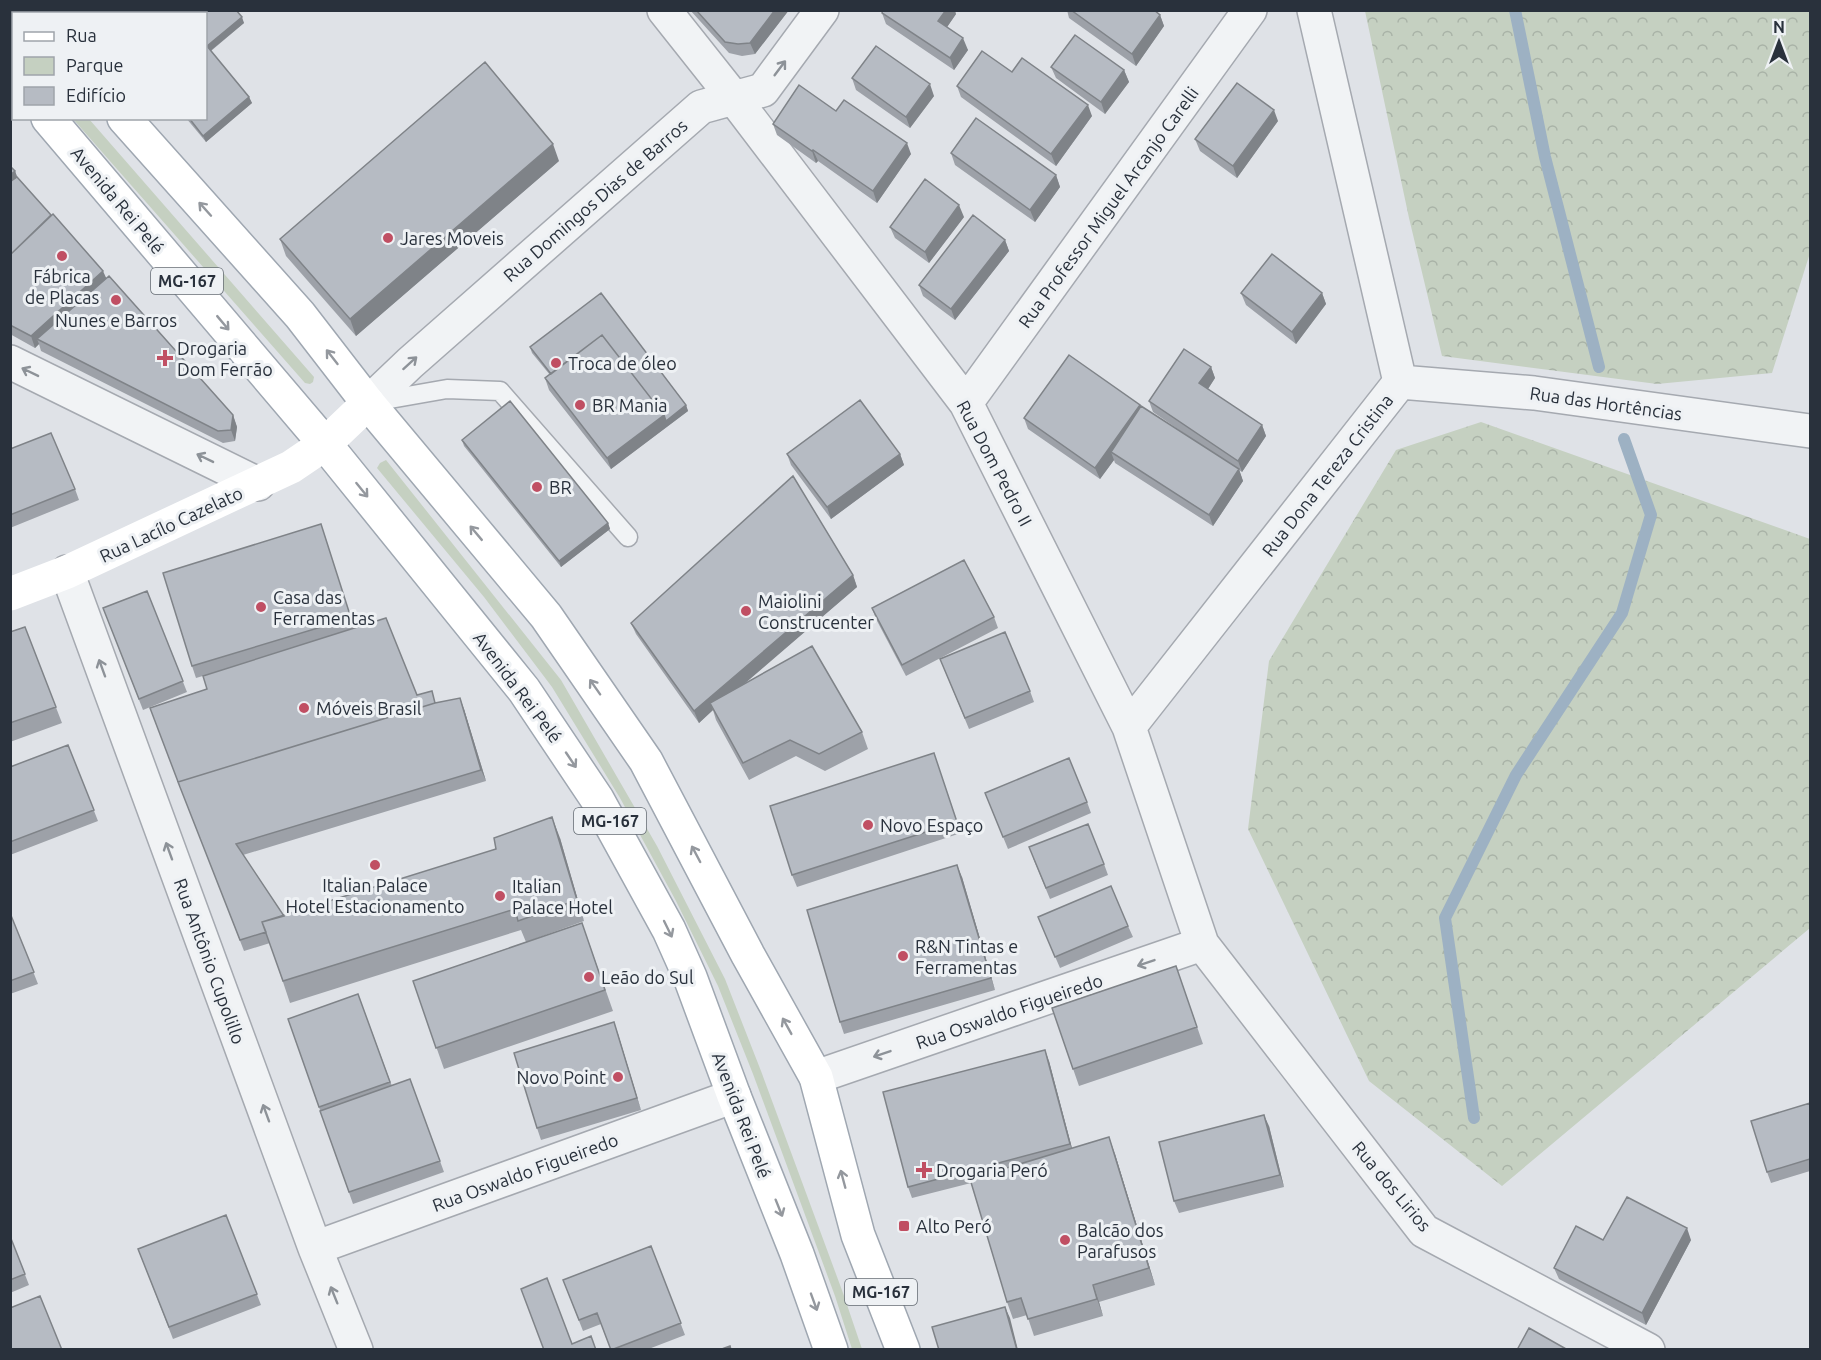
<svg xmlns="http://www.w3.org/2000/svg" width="1821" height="1360" font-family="Ubuntu,sans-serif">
<defs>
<pattern id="forest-crowns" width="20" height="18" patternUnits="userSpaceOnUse" patternTransform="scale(1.5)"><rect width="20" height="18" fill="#c5d0c1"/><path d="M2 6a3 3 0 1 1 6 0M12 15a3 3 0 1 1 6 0" fill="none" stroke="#a9b3a7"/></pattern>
</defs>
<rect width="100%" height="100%" fill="#dfe2e7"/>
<!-- green -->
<path fill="#c5d0c1" d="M73,119H89L314,377L313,382L310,384L305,383Z
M386,460L561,680L657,846L725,979L761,1071L843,1293L862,1349H852L835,1296L753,1074L718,986L676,901L620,798L552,687L484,597L377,468L380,463Z"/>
<!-- forest -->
<path fill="url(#forest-crowns)" d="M1365,11H1810V253L1772,373L1657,384L1442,356L1409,218Z
M1481,422L1810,539V928L1502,1186L1369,1081L1248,829L1269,661L1396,450Z"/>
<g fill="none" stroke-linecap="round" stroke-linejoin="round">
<!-- stream -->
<path stroke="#9db1c3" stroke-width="12" d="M1515,10L1545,157L1599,367
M1474,1118L1445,918L1516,775L1622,613L1651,515L1624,439"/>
<defs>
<path id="lane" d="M373,402L447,389L500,391L628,537"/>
<path id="street" d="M664,10L733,97L966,403L1129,727L1202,944L1424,1231L1648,1350
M1314,10L1400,382
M10,362L258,484
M1400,382L1534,393L1810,431
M368,403L410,363L701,107L763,90L822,10
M966,403L1250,10
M67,572L315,1248L356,1350
M1129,727L1400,382
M816,1077L1202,944
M315,1248L734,1096"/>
<path id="primary" d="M27,10L30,14
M10,74L14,78
M48,118L325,444L524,690L597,799L669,930L690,977L734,1096L797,1254L831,1350
M124,118L300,315L368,403L546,616L646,761L748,955L816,1077L858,1235L903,1350"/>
</defs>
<!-- lane casing -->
<use href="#lane" stroke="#a5a9b0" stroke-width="21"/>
<!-- street casing -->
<use href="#street" stroke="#a5a9b0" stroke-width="36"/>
<!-- primary casing -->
<use href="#primary" stroke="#9fa7b1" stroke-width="36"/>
<!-- lane -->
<use href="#lane" stroke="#f1f3f5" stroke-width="18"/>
<!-- street -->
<use href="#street" stroke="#f1f3f5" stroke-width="33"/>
<!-- secondary -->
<path stroke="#fff" stroke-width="33" d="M10,594L67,572L291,467L325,444L368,403"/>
<!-- primary -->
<use href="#primary" stroke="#fff" stroke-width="33"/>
</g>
<!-- wall -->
<path fill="#9da1a8" d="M112,10H236L244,23L211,51L249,97L252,103L206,142L186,118H206V14H114Z
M690,10H789L755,54L742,56L729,53Z
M1067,10H1154L1160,15L1164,26L1136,66L1069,18Z
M882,13L956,14L947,27L968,50L954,70L886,24Z
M1051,67L1124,70L1129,82L1105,114L1056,78Z
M1012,72L1092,116L1056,166L961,97L957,86Z
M852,78L934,96L910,128L856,90Z
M836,111L911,154L877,203L818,161L816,163L777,135L773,124Z
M1278,121L1237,178L1200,151L1195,139Z
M951,153L1056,175L1060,187L1035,222L955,165Z
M559,161L356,336L286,256L280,239Z
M10,166L15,171L17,177L106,278L233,415L237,427L235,441L223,443L41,351L39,344L35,348L10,334Z
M964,217L929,263L895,238L890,227Z
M1005,240L1009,251L955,320L923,296L919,285Z
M1241,293H1322L1326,304L1296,344L1246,305Z
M530,347L686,405L688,411L611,469L549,390L545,378L550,375L532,353Z
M1211,367L1215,378L1208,389L1262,425L1266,436L1242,472L1239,470L1243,481L1213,526L1115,463L1114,460L1100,479L1028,429L1024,418L1140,405L1141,406L1207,449L1153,412L1149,401Z
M462,440L608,523L610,529L561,567L464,446Z
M10,449L75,489L79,500L10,528Z
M787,454H900L904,465L831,519L791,465Z
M325,536L354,628L417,695L436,703L464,709L486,781L243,855L284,916L560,838L584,921L526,942L582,923L613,1011L444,1069L413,981L526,942L521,930L290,1003L270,943L244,951L150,708L207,689L223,670L196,678L192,666Z
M853,575L857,587L743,684L862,732L868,749L825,771L796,756L749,780L716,720L713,710L699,723L636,634L631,623Z
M147,591L187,692L143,710L103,608Z
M872,608L994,617L998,628L906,676L876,619Z
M25,627L62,723L10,742V632Z
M940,659L1030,691L1034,702L969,729Z
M68,745L98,821L10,855V767Z
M934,753L961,833L797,887L792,875Z
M985,793L1087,802L1091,813L1008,849Z
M1033,858L1104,864L1108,875L1050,899Z
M962,877L995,990L844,1034L840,1022Z
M10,913L38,984L10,994Z
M1038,917L1128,926L1133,937L1060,968Z
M1176,966L1203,1044L1079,1086L1052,1008Z
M358,994L392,1086L410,1079L444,1172L353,1204L288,1019Z
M618,1034L641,1110L541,1140L537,1128Z
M1049,1061L1072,1148L1115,1154L1155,1285L1099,1302L1103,1316L1034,1336L1027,1315L1013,1319L1007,1302L971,1183L912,1198L908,1187Z
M1810,1103V1171L1771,1183L1767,1172Z
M1269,1126L1284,1187L1179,1213L1174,1201Z
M226,1215L261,1305L173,1339L138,1249Z
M10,1236L29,1285L10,1293Z
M1603,1240H1691L1646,1325L1559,1279L1554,1268Z
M651,1246L685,1335L646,1350H611L601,1324L583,1331L563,1280Z"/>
<!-- shaded-wall -->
<path fill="#7f8388" d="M775,10H789L755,54L750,43Z
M946,10H955L956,14L943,33L938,21Z
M1160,15L1164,26L1136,66L1132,54Z
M242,17L244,23L209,52L207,46Z
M963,38L968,50L954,70L950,58Z
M1124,70L1129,82L1105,114L1101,102Z
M930,84L934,96L910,128L906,117Z
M249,97L252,103L206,142L203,136Z
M1088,105L1092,116L1056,166L1051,154Z
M1274,110L1278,121L1237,178L1233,166Z
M907,143L911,154L877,203L873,191Z
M553,144L559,161L356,336L350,319Z
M813,150L818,161L816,163L812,151Z
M15,171L19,182L10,190V175Z
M1056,175L1060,187L1035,222L1030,210Z
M959,205L964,217L929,263L925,252Z
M1005,240L1009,251L955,320L951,309Z
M103,271L108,282L37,339L39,344L35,348L31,336Z
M1322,293L1326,304L1296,344L1292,332Z
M1211,367L1215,378L1204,395L1199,383Z
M686,405L688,411L611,469L607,458L664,415Z
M1140,405L1144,416L1111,452L1114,460L1100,479L1095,468Z
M233,415L237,427L235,441L231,430Z
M1262,425L1266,436L1242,472L1238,461Z
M900,454L904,465L831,519L827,507Z
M1239,469L1243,481L1213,526L1209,515Z
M608,523L610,529L561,567L559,561Z
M853,575L857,587L714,710L710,703L713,710L699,723L694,711Z
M460,698L464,709L486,781L481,770Z
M552,817L560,838L584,921L577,900Z
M957,865L962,877L995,990L991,978Z
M614,1022L618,1034L641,1110L637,1098Z
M1045,1050L1049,1061L1074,1156L1070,1144Z
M1264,1115L1269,1126L1284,1187L1280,1175Z
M1109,1137L1115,1154L1155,1285L1149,1268Z
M1687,1228L1691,1240L1646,1325L1642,1313Z
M1093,1285L1099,1302L1103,1316L1097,1299Z
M1005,1307L1010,1318L1018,1350H1017Z"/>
<!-- building -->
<path fill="#b6bbc3" stroke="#7f8388" stroke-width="1.5" d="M115,10H236L242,17L207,46L249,97L203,136L189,118H206V14H117Z
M696,10H775L750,43L738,44L725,42Z
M883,10H946L938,21L963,38L950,58L882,13Z
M1071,10H1154L1160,15L1132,54Z
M1075,35L1124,70L1101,102L1051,67Z
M876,46L930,84L906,117L852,78Z
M982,51L1012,72L1022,58L1088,105L1051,154L957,86Z
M485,62L553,144L350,319L280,239Z
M1237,83L1274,110L1233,166L1195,139Z
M799,85L836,111L844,100L907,143L873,191L813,150L812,151L773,124Z
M976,118L1056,175L1030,210L951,153Z
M10,166L15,171L10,175Z
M17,177L51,215L10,255V182Z
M925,179L959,205L925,252L890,227Z
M53,214L103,271L31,336L10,325V255Z
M973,215L1005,240L951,309L919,285Z
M1272,254L1322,293L1292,332L1241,293Z
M109,276L233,415L231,430L218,431L37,339Z
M601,293L686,405L666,421L664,415L602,335L551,374L530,347Z
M602,335L664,415L607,458L545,378Z
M1184,349L1211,367L1199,383L1262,425L1238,461L1149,401Z
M1069,355L1140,405L1095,468L1024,418Z
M860,400L900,454L827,507L787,454Z
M510,401L608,523L559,561L462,440Z
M1141,406L1239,469L1209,515L1111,452Z
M51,433L75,489L10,515V449Z
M793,476L853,575L694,711L631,623Z
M321,524L351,618L192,666L163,573Z
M964,560L994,617L902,665L872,608Z
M147,591L183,681L139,699L103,608Z
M386,618L417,695L432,691L435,703L178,782L180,787L150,708L207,689L203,676Z
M25,627L56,707L10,723V632Z
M1005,632L1030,691L965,718L940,659Z
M812,646L862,732L819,754L790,740L743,763L710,703Z
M460,698L481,770L236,844L284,916L262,922L266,932L240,940L178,782L435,703Z
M68,745L94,810L10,842V767Z
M934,753L957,822L792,875L770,806Z
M1069,758L1087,802L1003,837L985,793Z
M552,817L577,900L518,921L515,909L283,981L262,922L496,849L494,838Z
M1088,824L1104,864L1046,888L1029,847Z
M957,865L991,978L840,1022L807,910Z
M1111,886L1128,926L1055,957L1038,917Z
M10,913L34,972L10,981Z
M582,923L605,990L436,1048L413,981Z
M1176,966L1197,1027L1073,1069L1052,1008Z
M358,994L390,1082L319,1107L288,1019Z
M614,1022L637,1098L537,1128L514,1053Z
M1045,1050L1070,1144L908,1187L883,1092Z
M410,1079L440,1161L349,1192L320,1111Z
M1810,1103V1159L1767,1172L1751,1121Z
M1264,1115L1280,1175L1174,1201L1159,1142Z
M1109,1137L1149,1268L1093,1285L1097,1299L1028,1319L1021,1298L1007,1302L970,1179Z
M1627,1197L1687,1228L1642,1313L1554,1268L1576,1226L1603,1240Z
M226,1215L257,1294L169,1327L138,1249Z
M10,1236L25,1274L10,1280Z
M651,1246L681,1323L611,1350L597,1313L579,1320L563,1280Z
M547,1278L572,1344L591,1336L596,1350H544L521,1289Z
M40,1296L62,1350H10V1308Z
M1005,1307L1017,1350H939L932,1327Z
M1529,1328L1568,1350H1517Z
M730,1346L731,1350H719Z"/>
<!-- one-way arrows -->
<defs><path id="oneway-shaft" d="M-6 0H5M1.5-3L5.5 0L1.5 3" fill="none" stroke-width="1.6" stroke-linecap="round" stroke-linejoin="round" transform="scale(1.5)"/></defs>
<g stroke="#8d9298">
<use href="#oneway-shaft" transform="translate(780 68) rotate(-53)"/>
<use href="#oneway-shaft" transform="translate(410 363) rotate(-42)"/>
<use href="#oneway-shaft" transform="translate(30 372) rotate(-154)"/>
<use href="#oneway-shaft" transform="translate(205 458) rotate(-154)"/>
<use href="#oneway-shaft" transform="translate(102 668) rotate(-110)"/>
<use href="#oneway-shaft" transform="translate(169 851) rotate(-110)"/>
<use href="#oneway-shaft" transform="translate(1146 963) rotate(161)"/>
<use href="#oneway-shaft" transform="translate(882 1054) rotate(161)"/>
<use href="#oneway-shaft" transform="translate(266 1113) rotate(-110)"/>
<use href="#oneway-shaft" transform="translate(334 1295) rotate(-112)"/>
</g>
<g stroke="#94989e">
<use href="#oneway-shaft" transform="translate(205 209) rotate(-132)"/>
<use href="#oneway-shaft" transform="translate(223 323) rotate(50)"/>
<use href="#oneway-shaft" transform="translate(332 357) rotate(-128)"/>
<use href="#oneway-shaft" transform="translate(362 490) rotate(51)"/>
<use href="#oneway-shaft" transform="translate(476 533) rotate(-130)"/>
<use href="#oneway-shaft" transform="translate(595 687) rotate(-125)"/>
<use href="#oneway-shaft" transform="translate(571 760) rotate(56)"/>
<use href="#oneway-shaft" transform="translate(696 854) rotate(-118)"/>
<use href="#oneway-shaft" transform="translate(668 929) rotate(64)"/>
<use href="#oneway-shaft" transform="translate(787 1026) rotate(-119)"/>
<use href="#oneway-shaft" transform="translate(843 1179) rotate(-105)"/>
<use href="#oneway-shaft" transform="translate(779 1208) rotate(68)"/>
<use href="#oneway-shaft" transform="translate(814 1302) rotate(70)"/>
</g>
<!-- markers -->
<g fill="#c04f63" stroke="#eef1f4" stroke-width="2">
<circle cx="388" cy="238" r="6"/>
<circle cx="62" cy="256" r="6"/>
<circle cx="116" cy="300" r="6"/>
<path d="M162 349h6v6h6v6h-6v6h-6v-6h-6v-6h6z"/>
<circle cx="556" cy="363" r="6"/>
<circle cx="580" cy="405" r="6"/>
<circle cx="537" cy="487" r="6"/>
<circle cx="261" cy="607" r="6"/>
<circle cx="746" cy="611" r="6"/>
<circle cx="304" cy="708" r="6"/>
<circle cx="868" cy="825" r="6"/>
<circle cx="375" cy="865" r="6"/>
<circle cx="500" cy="896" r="6"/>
<circle cx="903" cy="956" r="6"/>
<circle cx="589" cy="977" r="6"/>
<circle cx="618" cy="1077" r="6"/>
<path d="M921 1161h6v6h6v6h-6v6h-6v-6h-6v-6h6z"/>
<rect x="898" y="1220" width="12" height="12" rx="3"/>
<circle cx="1065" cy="1240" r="6"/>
</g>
<g text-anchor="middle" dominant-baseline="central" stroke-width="6" stroke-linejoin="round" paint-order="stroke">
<!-- shield labels -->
<g fill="#eef1f4" stroke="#646b73" stroke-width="1.5">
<rect x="151" y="268" width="72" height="26" rx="4.5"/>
<rect x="574" y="808" width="72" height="26" rx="4.5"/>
<rect x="845" y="1279" width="72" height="26" rx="4.5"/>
</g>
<g font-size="16" font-weight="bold" fill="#29313c">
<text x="187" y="281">MG-167</text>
<text x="610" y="821">MG-167</text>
<text x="881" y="1292">MG-167</text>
</g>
<!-- street labels -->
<g font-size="18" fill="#29313c" stroke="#eef1f4">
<text transform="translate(118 200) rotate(50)">Avenida Rei Pelé</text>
<text transform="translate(595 200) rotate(-41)">Rua Domingos Dias de Barros</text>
<text transform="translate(1108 207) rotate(-54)">Rua Professor Miguel Arcanjo Carelli</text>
<text transform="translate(1606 403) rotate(8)">Rua das Hortências</text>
<text transform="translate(995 463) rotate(62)">Rua Dom Pedro II</text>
<text transform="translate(1327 475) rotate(-52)">Rua Dona Tereza Cristina</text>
<text transform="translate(171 524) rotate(-25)">Rua Lacílo Cazelato</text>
<text transform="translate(518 687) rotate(53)">Avenida Rei Pelé</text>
<text transform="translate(210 961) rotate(70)">Rua Antônio Cupolillo</text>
<text transform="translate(1009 1011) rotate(-19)">Rua Oswaldo Figueiredo</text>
<text transform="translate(742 1115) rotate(69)">Avenida Rei Pelé</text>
<text transform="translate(525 1172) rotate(-20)">Rua Oswaldo Figueiredo</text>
<text transform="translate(1392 1186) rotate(50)">Rua dos Lirios</text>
</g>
<!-- poi labels -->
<g font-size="18" fill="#29313c" stroke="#eef1f4" text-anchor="start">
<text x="400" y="238">Jares Moveis</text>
<text x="62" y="276" text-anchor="middle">Fábrica<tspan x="62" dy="21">de Placas</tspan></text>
<text x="116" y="320" text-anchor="middle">Nunes e Barros</text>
<text x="177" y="348">Drogaria<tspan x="177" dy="21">Dom Ferrão</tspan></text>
<text x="568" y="363">Troca de óleo</text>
<text x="592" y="405">BR Mania</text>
<text x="549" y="487">BR</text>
<text x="273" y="597">Casa das<tspan x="273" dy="21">Ferramentas</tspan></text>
<text x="758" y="601">Maiolini<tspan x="758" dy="21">Construcenter</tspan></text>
<text x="316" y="708">Móveis Brasil</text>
<text x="880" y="825">Novo Espaço</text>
<text x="375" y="885" text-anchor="middle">Italian Palace<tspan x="375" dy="21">Hotel Estacionamento</tspan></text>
<text x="512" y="886">Italian<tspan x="512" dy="21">Palace Hotel</tspan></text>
<text x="915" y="946">R&amp;N Tintas e<tspan x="915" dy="21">Ferramentas</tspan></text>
<text x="601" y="977">Leão do Sul</text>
<text x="606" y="1077" text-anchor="end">Novo Point</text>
<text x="936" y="1170">Drogaria Peró</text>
<text x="916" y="1226">Alto Peró</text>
<text x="1077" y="1230">Balcão dos<tspan x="1077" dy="21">Parafusos</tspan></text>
</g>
</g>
<!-- border -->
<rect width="1821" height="1360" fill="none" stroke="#29313c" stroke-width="24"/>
<!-- legend -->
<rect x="12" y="12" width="195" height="108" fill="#eef1f4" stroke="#9fa4aa" stroke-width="1.5"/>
<rect x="24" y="32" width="30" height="9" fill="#ffffff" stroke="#9fa4aa" stroke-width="1.5"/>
<text x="66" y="42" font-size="18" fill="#29313c">Rua</text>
<rect x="24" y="57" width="30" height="18" fill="#c5d0c1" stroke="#9fa4aa" stroke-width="1.5"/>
<text x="66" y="72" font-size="18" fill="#29313c">Parque</text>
<rect x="24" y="87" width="30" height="18" fill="#b6bbc3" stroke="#9fa4aa" stroke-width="1.5"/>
<text x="66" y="102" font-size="18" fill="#29313c">Edifício</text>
<!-- north arrow -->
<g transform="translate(1779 42)" stroke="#eef1f4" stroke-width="4.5" paint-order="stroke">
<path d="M0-4.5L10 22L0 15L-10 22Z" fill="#29313c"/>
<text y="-9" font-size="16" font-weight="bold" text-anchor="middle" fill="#29313c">N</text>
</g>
</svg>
